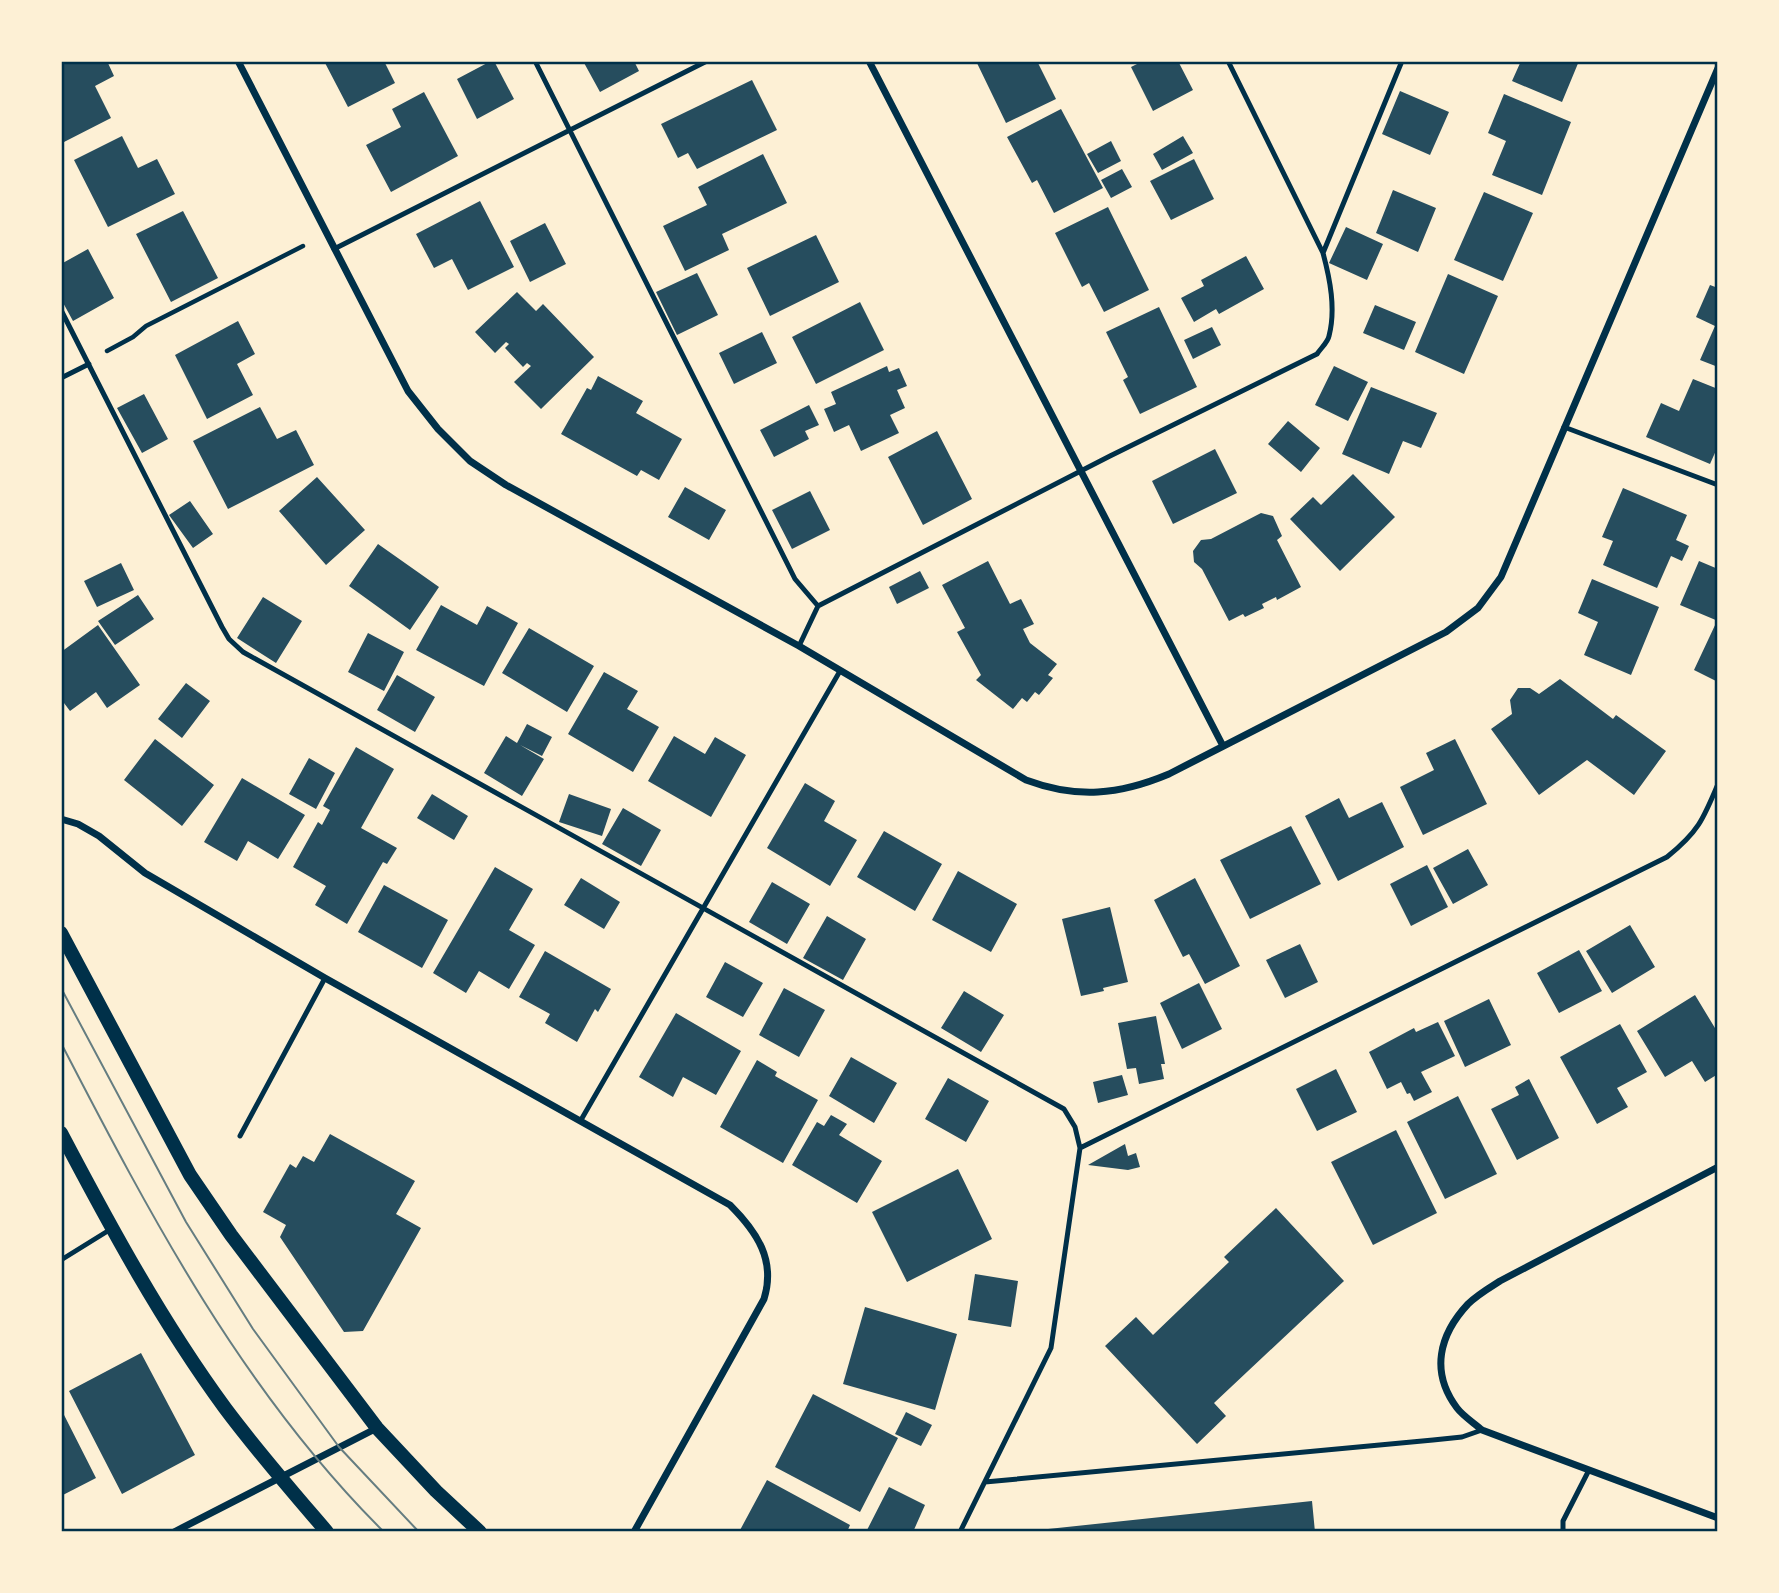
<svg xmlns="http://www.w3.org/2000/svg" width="1779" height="1593" font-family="'PT Sans',sans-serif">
<rect width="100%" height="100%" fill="#fdf0d5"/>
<!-- building -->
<path fill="#264d5e" d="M61,61H107L114,76L95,86L111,118L64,142L61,137Z
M324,61H384L395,83L348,107Z
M491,61H494L514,99L477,119L457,79Z
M583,61H634L639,71L600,92Z
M976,61H1037L1056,99L1006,123Z
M1143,61H1178L1193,90L1153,111L1131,67Z
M1521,61H1579L1562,102L1512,81Z
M752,80L777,130L697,169L688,153L678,158L661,124Z
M1400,91L1449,112L1430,155L1382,134Z
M424,92L458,156L391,192L366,145L401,127L392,109Z
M1504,94L1571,122L1542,195L1492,175L1506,141L1488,133Z
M1061,109L1103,188L1054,213L1037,180L1032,183L1007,137Z
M122,136L138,168L157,159L175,194L108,227L74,160Z
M1183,136L1193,153L1162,170L1153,154Z
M1111,141L1121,161L1098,173L1087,154Z
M763,154L787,203L722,234L729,250L685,271L663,226L707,205L698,187Z
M1194,159L1214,199L1171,220L1150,181Z
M1122,169L1132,187L1111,198L1101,180Z
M1393,190L1436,208L1418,252L1376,233Z
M1484,192L1533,213L1503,281L1454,260Z
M480,201L514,267L468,290L452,259L434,268L416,234Z
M1108,207L1149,290L1104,312L1089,283L1082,287L1055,233Z
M183,211L218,278L171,302L136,234Z
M545,223L566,264L530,282L510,241Z
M1346,227L1383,244L1367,280L1329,263Z
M816,235L839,282L770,316L747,268Z
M88,249L114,298L73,321L61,299V264Z
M1246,256L1264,289L1219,314L1216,309L1194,322L1181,298L1204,286L1201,280Z
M697,273L718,315L677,335L656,292Z
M1448,274L1498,296L1464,374L1415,352Z
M1710,285L1718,288V367L1700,360L1715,326L1696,317Z
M517,292L536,311L543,304L594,357L541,409L514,382L531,366L527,363L523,367L505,348L509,344L506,342L495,353L475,332Z
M860,302L884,350L816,384L792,337Z
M1375,305L1416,322L1404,350L1363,333Z
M1159,307L1197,387L1140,414L1123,380L1128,377L1106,332Z
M238,321L255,354L237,364L253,395L207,419L175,355Z
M1212,327L1221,345L1193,359L1184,340Z
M762,332L777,363L734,384L719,353Z
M887,366L889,372L899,368L907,386L897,390L905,408L890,415L899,433L861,451L849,425L834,432L824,409L836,404L831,392Z
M1334,366L1368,382L1348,421L1315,405Z
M598,376L643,401L636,413L682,439L659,480L641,470L637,476L561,434L587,388L591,390Z
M1693,379L1718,389V446L1710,464L1646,437L1661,403L1679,411Z
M1371,387L1437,413L1421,448L1403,441L1389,474L1342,454Z
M144,394L168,439L142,453L117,408Z
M809,405L819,425L805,431L809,439L774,457L760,430Z
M260,407L277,439L296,430L314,465L228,509L193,441Z
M1288,421L1320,448L1301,472L1268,444Z
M937,431L972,499L923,525L888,457Z
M1215,449L1237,493L1173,524L1152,481Z
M1353,474L1395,517L1340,571L1290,519L1313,497L1321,505Z
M317,477L365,530L326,565L279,511Z
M685,487L726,510L709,540L668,517Z
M1623,488L1687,515L1676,540L1689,546L1682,561L1671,556L1657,588L1603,565L1613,541L1602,537Z
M810,491L830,530L792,549L772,510Z
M190,501L213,534L193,548L169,515Z
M1261,513L1273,516L1282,536L1277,540L1301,587L1277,600L1276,597L1262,604L1264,608L1245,617L1243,614L1229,621L1202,569L1194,562L1193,551L1201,540L1211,539Z
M378,544L439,587L410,630L349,586Z
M988,561L1010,604L1021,599L1034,624L1023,629L1030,643L1057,664L1048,675L1053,678L1039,695L1035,692L1027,702L1022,698L1013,709L976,680L981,675L957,632L965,628L942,585Z
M1699,561L1718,569V621L1680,605Z
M121,563L134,590L97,607L84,581Z
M920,571L929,588L897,604L889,587Z
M1592,579L1659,607L1631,675L1584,655L1598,622L1578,613Z
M138,595L154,619L115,645L98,621Z
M263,597L302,621L276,663L237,638Z
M441,605L477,625L487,606L518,623L484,686L416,650Z
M1716,623L1718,624V682L1694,670Z
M98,625L140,685L107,708L96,692L70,711L61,699V652Z
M529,628L594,666L567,712L502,673Z
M368,633L404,652L384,691L348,672Z
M604,672L638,691L627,709L659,727L633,772L568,734Z
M397,675L435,697L415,732L377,710Z
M1560,679L1613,719L1616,715L1666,751L1634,795L1587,760L1539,795L1491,729L1512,714L1510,700L1518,688H1530L1539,694Z
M186,683L210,701L182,738L158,719Z
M527,724L552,737L542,756L520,745L544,759L522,796L484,773L506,736L517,743Z
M674,736L705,754L715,737L746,755L711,817L648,781Z
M155,739L214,785L182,826L124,780Z
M1455,739L1487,804L1423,835L1400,787L1434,770L1426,753Z
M356,747L394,769L361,828L397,848L387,864L383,862L347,924L315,905L326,886L293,867L318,822L322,825L330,810L323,806Z
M309,758L335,773L316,809L289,794Z
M242,778L305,815L278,859L248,841L237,861L204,842Z
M805,783L835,801L824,821L857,840L830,886L767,848Z
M432,794L468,816L454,840L417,818Z
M569,794L611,809L602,836L559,822Z
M1339,798L1349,818L1382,802L1404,847L1338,881L1305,816Z
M623,808L661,830L641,866L602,844Z
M1291,826L1321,884L1250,919L1220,860Z
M884,831L942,864L915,911L857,877Z
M1468,849L1488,885L1453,904L1433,868Z
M1427,865L1448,907L1411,926L1390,884Z
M495,867L533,889L509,930L535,945L509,989L479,971L466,993L433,973Z
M958,871L1017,904L991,952L932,920Z
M581,878L620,902L604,929L564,905Z
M1195,878L1240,966L1205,984L1189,954L1183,957L1154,900Z
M772,882L810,904L787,944L749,922Z
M384,885L448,920L422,968L358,932Z
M1110,907L1128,982L1103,988L1104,991L1081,996L1062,919Z
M827,916L866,939L843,980L803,958Z
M1630,925L1655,967L1612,993L1586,951Z
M1300,944L1318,982L1285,998L1266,960Z
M1579,950L1602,991L1559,1013L1537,973Z
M545,951L611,989L598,1012L595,1009L577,1042L545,1023L550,1014L519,997Z
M725,962L763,983L743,1017L706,997Z
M1199,983L1222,1029L1182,1049L1160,1003Z
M784,988L825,1010L799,1057L759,1035Z
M964,991L1004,1015L981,1052L941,1028Z
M1695,995L1718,1033V1074L1705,1082L1692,1061L1665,1077L1637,1031Z
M1489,999L1511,1045L1465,1067L1444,1021Z
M676,1013L741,1051L716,1095L683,1077L673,1097L639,1077Z
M1156,1016L1165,1064H1161L1164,1079L1139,1084L1136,1068L1127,1069L1118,1023Z
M1438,1022L1455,1056L1421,1072L1432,1092L1414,1101L1410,1093L1407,1094L1401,1082L1387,1089L1369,1052L1414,1028L1416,1032Z
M1620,1024L1647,1072L1617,1088L1628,1107L1597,1124L1560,1057Z
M851,1057L897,1083L874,1123L829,1096Z
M757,1060L777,1072L775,1076L818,1100L783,1163L720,1127Z
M1336,1069L1357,1112L1317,1131L1296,1089Z
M1122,1075L1128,1095L1098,1103L1093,1082Z
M948,1078L989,1101L966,1142L925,1119Z
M1529,1079L1559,1138L1517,1160L1491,1109L1519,1095L1515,1087Z
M1458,1096L1497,1174L1445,1199L1407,1122Z
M831,1115L847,1124L839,1135L882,1161L857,1203L792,1165L817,1122L824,1126Z
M1396,1130L1437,1213L1373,1245L1331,1162Z
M330,1134L415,1181L396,1214L421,1228L363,1331L344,1332L280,1237L286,1225L263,1212L290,1164L296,1168L303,1156L314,1162Z
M1125,1144L1128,1156L1136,1153L1140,1167L1128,1170L1088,1165Z
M958,1169L992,1239L907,1282L872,1212Z
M1276,1208L1344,1281L1214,1403L1226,1416L1197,1444L1105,1346L1136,1317L1153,1335L1229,1262L1224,1257Z
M975,1274L1018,1281L1011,1327L968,1320Z
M865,1307L957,1334L935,1410L843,1384Z
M141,1353L195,1455L122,1494L69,1391Z
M813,1394L898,1438L860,1512L775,1467Z
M61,1409L96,1478L61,1496Z
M906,1412L932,1425L921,1446L895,1434Z
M767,1480L850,1525L847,1532H739Z
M889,1487L925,1505L913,1532H866Z
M1312,1501L1315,1532H1049L1048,1529Z"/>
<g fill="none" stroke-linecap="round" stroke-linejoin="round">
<!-- path -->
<path stroke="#003049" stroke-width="4.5" d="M107,351L133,337L146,326L303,246"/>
<!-- service -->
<path stroke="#003049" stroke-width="5" d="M535,61L795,579L818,606L799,646
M334,249L707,61
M1323,253L1402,61
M61,310L222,627L229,639L243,652L1064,1109L1075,1127L1080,1148L1051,1348L960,1532
M61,378L89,364
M1564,427L1718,485
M818,606L1110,456L1317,354C1321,348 1328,342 1329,336C1336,309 1330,279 1323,253L1228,61
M581,1120L840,671
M240,1136L325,978
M1080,1148L1667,857C1698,832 1703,820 1718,784
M61,1260L111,1229
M985,1482L1433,1440L1462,1437L1482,1430
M1563,1532V1521L1589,1470"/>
<!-- minor -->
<path stroke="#003049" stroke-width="7" d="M238,61L408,391L438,429L470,461L506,485L799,646L1026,780C1077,799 1119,795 1169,774L1446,632L1478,608L1501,577L1718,68
M869,61L1223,746
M61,819L78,824L99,836L145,873L325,978L730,1205C757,1232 776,1260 764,1299L634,1532
M1718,1167L1500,1281C1489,1288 1477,1295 1468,1304C1439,1335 1430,1372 1457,1408C1463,1416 1474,1423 1482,1430L1718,1518
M174,1532L377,1428"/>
<!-- secondary -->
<path stroke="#003049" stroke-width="14" d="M61,933L190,1175L231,1235L377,1428L436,1491L480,1532
M61,1133C111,1228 162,1322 225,1408C257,1451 292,1491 327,1532"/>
<!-- tram -->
<path stroke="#657d81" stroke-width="2" d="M61,988L186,1222L253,1329L339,1447L419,1532
M61,1043C151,1217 243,1392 384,1532"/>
</g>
<!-- border -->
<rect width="1779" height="1593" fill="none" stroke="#fdf0d5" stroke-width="126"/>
<rect x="63" y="63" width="1653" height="1467" fill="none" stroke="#003049" stroke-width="2.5"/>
</svg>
